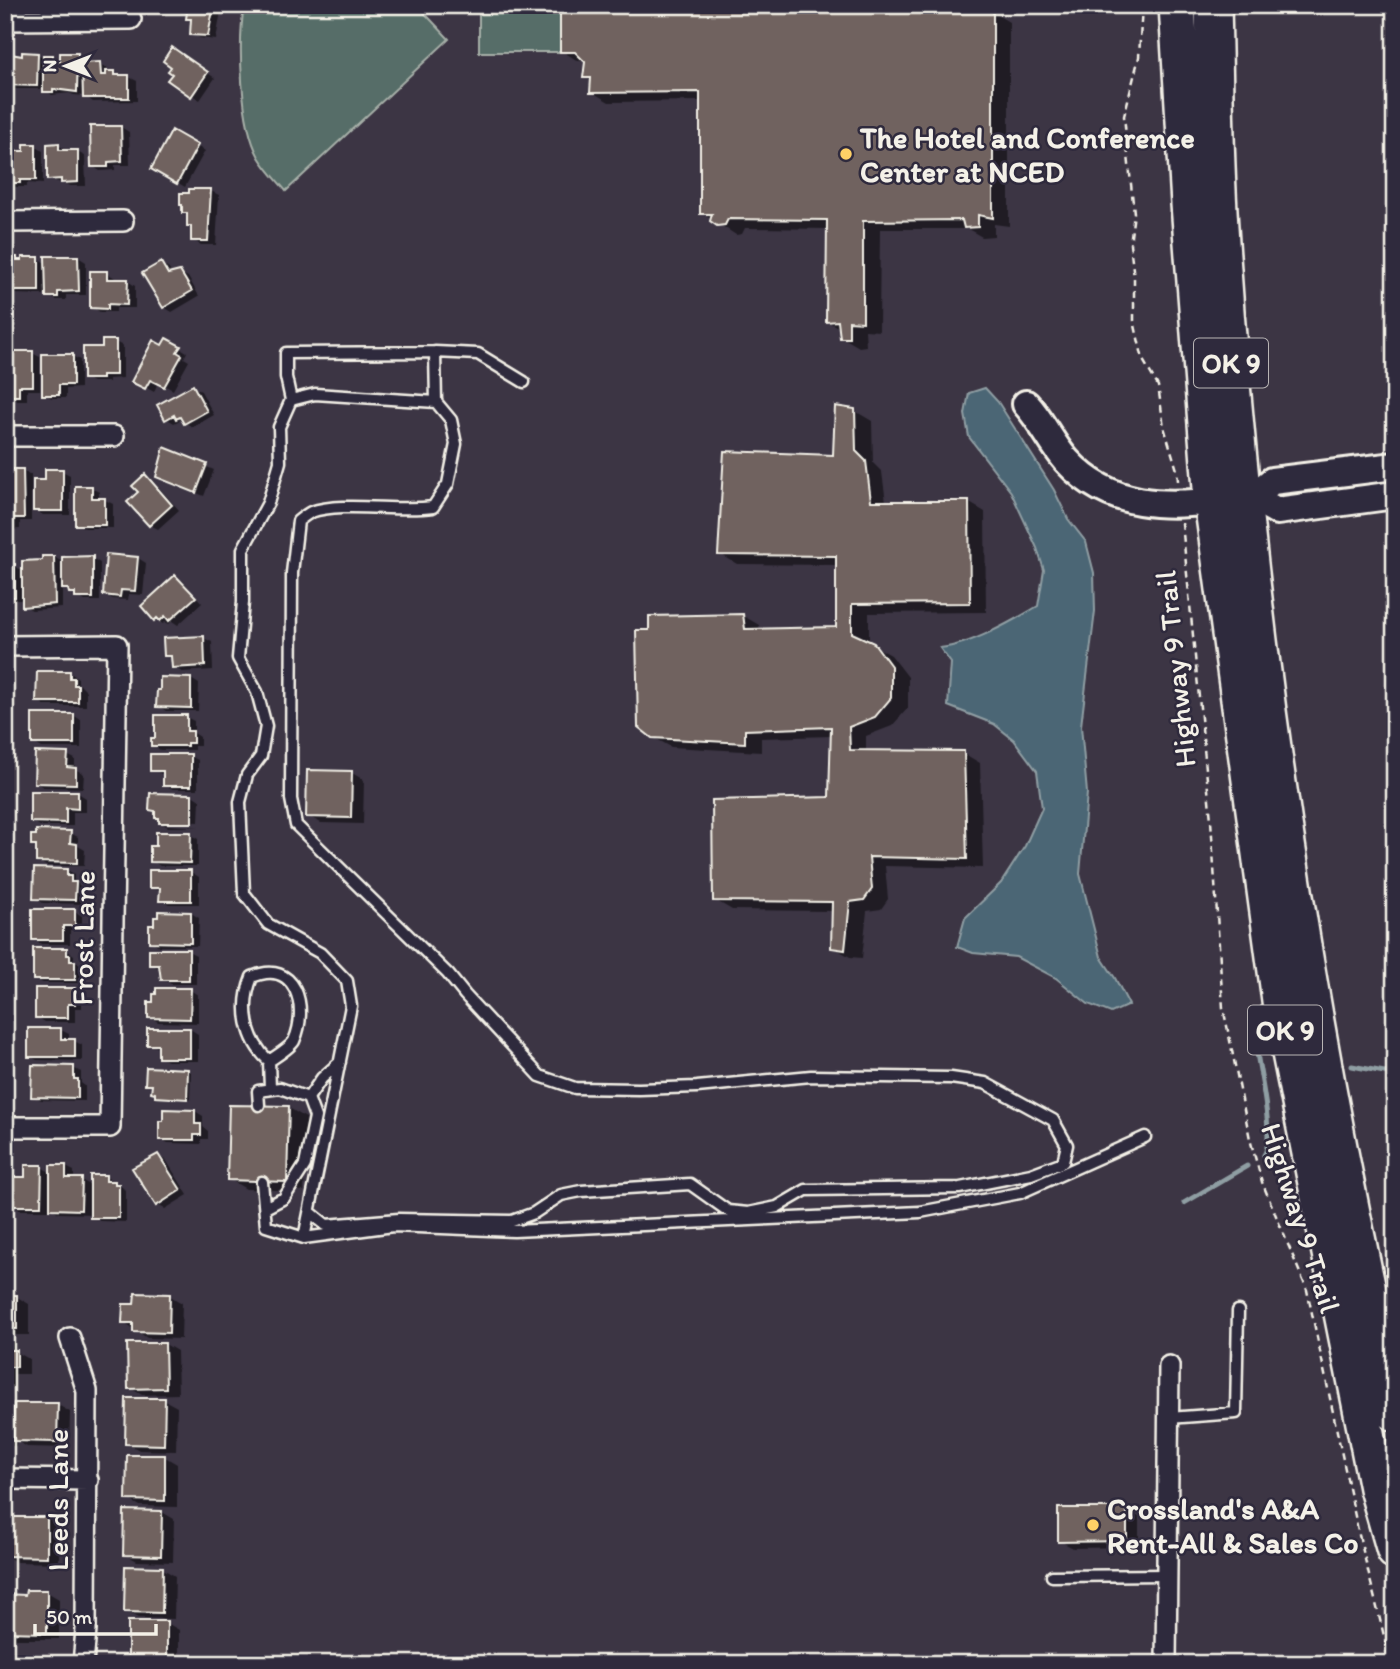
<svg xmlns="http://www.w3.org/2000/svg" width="1400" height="1669" font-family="Itim,sans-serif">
<rect width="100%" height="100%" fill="#3c3544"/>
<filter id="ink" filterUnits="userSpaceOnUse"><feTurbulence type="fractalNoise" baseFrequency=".0143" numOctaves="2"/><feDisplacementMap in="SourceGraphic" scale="14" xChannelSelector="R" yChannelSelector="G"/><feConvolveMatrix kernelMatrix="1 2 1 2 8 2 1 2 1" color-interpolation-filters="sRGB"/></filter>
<g filter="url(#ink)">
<!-- green -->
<path fill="#576d67" stroke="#a6afa8" stroke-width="2" d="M244,5H417L449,39L286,191C277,180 266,169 259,157C240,124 238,43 244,5Z
M479,5H560V52H479Z"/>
<!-- water -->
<path fill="#4c6675" stroke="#8f9ea3" stroke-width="2" d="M985,388L998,402L1054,490L1068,519L1086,542L1094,573L1095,611L1081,726L1087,793L1080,874L1101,957L1115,978L1129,1005L1111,1013L1088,1004L1056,978L1016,957L973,953L957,947L965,918L1001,883L1025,846L1042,808L1037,771L1014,740L994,724L948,706L951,663L940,648C971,645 1011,622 1038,606L1044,570L1037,548L1011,492L969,437L965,414L969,393Z"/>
<!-- shadow -->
<path fill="#0007" d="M183,5H222L216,40L200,38L192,34L193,20L188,18L189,13L184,11Z
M562,5H951L960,12H992L1009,22V226L994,224V236L982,237L968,229H880L879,331L865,330L866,346L859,347L842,337L841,329L827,321L829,229L745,228L742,234L736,235L702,213V101L609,102L592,92L593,82L585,77L587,61H578L562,51Z
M38,54L42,57H53L62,63L77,55L85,59V64H100L108,69V73L129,77L137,81V101L93,102L85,96L74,95L69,93L52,95L44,89H13L5,84L23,58Z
M180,54L215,78L200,100L192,95Z
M121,127L129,132L130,165H115V170L100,171L92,166Z
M173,133L205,151L185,187L153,168Z
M59,145L67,152H77L85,156L86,186H71L49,179Z
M35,146L43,151V184L27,183V187H14L5,182L25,153Z
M211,191L219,195L216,245H201L193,240V227L189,225V215L184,212Z
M78,257L86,262V295H66V300H56L48,295L13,294L6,291L5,304V259H17L23,263L39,259L47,264Z
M161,264L169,269L172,275L180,273L188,277L199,296L172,312L164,307Z
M107,273L115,278L114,281H128L135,286V308H116V312H100L92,307Z
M167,340L187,352L184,358L189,361L173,390L158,382L154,392L134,381Z
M115,342L123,346V378L109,379V382H93L85,378L103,348Z
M32,353L40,357V390H27V400H13L5,395Z
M72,356L80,360V388L66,389V398H52L44,394Z
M193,387L201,391L214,415L193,427L180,420L174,423L166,418Z
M855,411L872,421L873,463L882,472L886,502H968L985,512L986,612L869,613V643L891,655L908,677V708L892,726L866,736V752L963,753L980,763L983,868L885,866L888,899L881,909L867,911L862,958L850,957L833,947V911L732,910L715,900L831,799L832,736L761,738V752L671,747L653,737L742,615L759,625L760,631L838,629V565L737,564L720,554L835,457Z
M166,450L214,470L204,496L158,477Z
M23,471L31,475V521H20V529L7,530L5,484Z
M62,471L70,475V515H43L35,510L47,482Z
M145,476L153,481L179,510L158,529L150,525L140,493Z
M91,488L99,492V500H105L113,504V528H85L77,524Z
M54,557L64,563L92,558L100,563V601H85L62,587V608L32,610L24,606V600H10V610H5V566H15L24,572Z
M138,558L146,563L143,595L129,594L128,600L113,599L105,595Z
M175,577L183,581L202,603L178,625L172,621L169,624L165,622L163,624L155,619Z
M204,638L212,642L213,670L182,672L174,667L173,659L166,655Z
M70,673L78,678V683L86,691V706H46L38,701Z
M191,679L199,684L198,711H166L158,706Z
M73,715L81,720V748H42L34,743Z
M186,717L194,721V733L200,737V746H194V750H160L153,745Z
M67,755L75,759V769L84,774L83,788L43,787L35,782Z
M190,756L198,760V789H173L165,785V775L152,770Z
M309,771L352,773L364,780L363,824L321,823L308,816Z
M78,793L86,798V812H73V826H40L32,821Z
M192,795L200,800L199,822L166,821V825L199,827H168L160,822L157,812L151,809Z
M70,833L78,837V846L85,850L84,866H46L38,861V847L33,844Z
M190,834L198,839V866H160L152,861L158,848Z
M66,870L74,875V880L83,889V904L43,903L35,898Z
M151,872H191L199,877V904H169L161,900V891L151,887Z
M74,911L82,916V930H70V944H41L34,939Z
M191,913L199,918L198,946H159L151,941Z
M66,950L74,955V960L83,967L82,983H43L35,979Z
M188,951L196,955V984H171L163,979L161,969L150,964Z
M74,990L82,994V1008H75V1022H45L37,1017Z
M190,990L198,995V1023L158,1022L150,1017L155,1004Z
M190,1029L198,1034V1061H167L159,1057V1048L149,1044Z
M61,1030L69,1034V1040L74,1041L82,1045V1061L37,1060L29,1056Z
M73,1068L81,1072V1083L85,1086V1101L41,1100L33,1096Z
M187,1070L191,1072L190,1100L160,1098L157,1096L153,1086L147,1084Z
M289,1108L306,1118L304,1191L246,1189L229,1179Z
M195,1111L203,1116V1127L208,1131V1139H201V1144L168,1143L161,1139Z
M158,1156L166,1160L188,1195L165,1209L157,1205Z
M41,1167L52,1173L66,1167L74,1171V1180H81L92,1186L106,1177L122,1187L126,1191V1222L100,1221L92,1217V1214L59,1213L49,1207V1210H20L11,1204V1209L5,1208V1175L12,1179H27Z
M170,1296L182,1303L181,1339L147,1338L124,1322Z
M5,1297H17L29,1304V1335H5Z
M5,1337L15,1343V1351L29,1359V1374H14V1388H5Z
M165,1344L177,1351L178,1394L142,1395L130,1388Z
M164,1400L177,1407L176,1451L139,1450L127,1443Z
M5,1404L15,1410L58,1405L70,1412L69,1448L27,1447L17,1441L16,1446H5Z
M165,1457L177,1464V1507L140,1506L128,1499Z
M1127,1510L1139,1517V1547L1073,1548L1060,1541Z
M162,1512L174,1519L173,1562L137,1561L125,1554Z
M5,1519H47L59,1526V1563L16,1562L6,1556L5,1562Z
M163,1569L175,1576L174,1619L138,1618L125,1611Z
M47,1592L59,1599V1639H16L5,1632V1596H27Z
M167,1623L179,1630V1664H130Z"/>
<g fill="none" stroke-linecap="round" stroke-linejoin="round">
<!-- stream -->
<path stroke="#8f9ea3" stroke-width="5" d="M1352,1066L1395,1074
M1264,1155C1275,1140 1260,1074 1257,1053L1267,1052
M1184,1203L1247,1166"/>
</g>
<!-- building -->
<path fill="#6f625e" stroke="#f4f1e8" stroke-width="2" d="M180,5H214L208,36L190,35L191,19H186L187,12H182L183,7Z
M560,5H943V11H993V218L978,215V227L964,228L962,220L863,221V322L849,321V338H840L838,321L826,322L827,220L728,219L725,225L717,226L710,221L712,214H700V92L590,93L591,78H583L585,62L575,52H560Z
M172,47L208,72L191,97L167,80L172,74L168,71L171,67L163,61Z
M22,52L38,53L37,86L5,85V53L22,56Z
M60,53H78L77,92L53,89V92H43V55H53V61H60Z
M100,62L101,75H106V71H115V75H129V98H83L82,63Z
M90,126H121L122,161L108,162V167H91Z
M172,130L198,145L177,184L151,169Z
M59,143V150H78V182L61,183V179L47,180V144Z
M24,144H36V180H20V183H5V151H24Z
M189,189H211L208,241H191V226H187V213H182V205H180V193H189Z
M45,256H78L79,291L58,292V297H46Z
M5,257H17V260H22V257H39V291H5Z
M161,262L168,274L180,271L192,291L163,308L142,273Z
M90,271H107V279H128L127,305L108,304V309L90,308Z
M166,338L181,346L177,352L182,355L164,387L150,380L145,389L131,382L153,340L162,345Z
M102,340H116V375H102V379H83V347H102Z
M5,351H33V386H19V396H5Z
M42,354H73V385H59V395H42Z
M193,385L207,411L184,424L180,417L176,419L174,415L165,420L157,405Z
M835,406L855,409L856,451L866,461L871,501H969L970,603L852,604V633L874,643L891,666V698L875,717L849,727L850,750L964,751L967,859L869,857L872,889L864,900L850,902L845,950L831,948L832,902L713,901L712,800L829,797L831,727L745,730V743L652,738L638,727L636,630H649V616L743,614L745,629L836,627V556L718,555L724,451L833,455Z
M164,447L207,464L196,493L156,477Z
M5,469H23L24,518H12L13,526H5Z
M45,469H63V511H33V480H45Z
M145,474L172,505L149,526L127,502L138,492L132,486Z
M75,486H92V498H105V525H75Z
M106,554L138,557L135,591L121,590L120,597L103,595Z
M42,556H54L55,604L22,607V561L42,560Z
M93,556V598H75V593H69L68,589H62V557Z
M5,564H15V597H5Z
M175,575L196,597L169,621L165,616L160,621L157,618L154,621L141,606Z
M204,636L205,666L172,668L171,656H164L163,638Z
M37,671H70V678H74V685H78V702H36Z
M160,677L191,678V708L156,707L157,690H160Z
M32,714H74V744H32Z
M155,715H187V731H193V743H187V746H151V738H155Z
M35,752L68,753L67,767L76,768V784L34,783Z
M150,754H191V786H163V771H150Z
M307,770L352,771L351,818L306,817Z
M30,791H78V809L66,808V823L30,822Z
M150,793L192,794V823H159V818H155V811L149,810Z
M36,830L71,831L70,843L77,844V863L36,862V845H31V835H36Z
M156,832H191L190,863L150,862V846H156Z
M34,868L67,869V876H71V882H76L75,900L33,899Z
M149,870H191V901H159L160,888H149Z
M32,909H75V926H63V940H32Z
M158,911L191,912V943L149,942V925H154V917H158Z
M33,948H67V955H70V961H75V980H33Z
M149,949H189V980H161L159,965H149Z
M35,988H75V1004H68V1018H35Z
M156,988H191L190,1019L148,1018V1002H153V994H156Z
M28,1028H61V1039H75V1057H28Z
M147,1028H190V1058H158V1045H147Z
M32,1065L74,1066V1079H78V1098L31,1097Z
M146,1067L188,1069L187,1099L155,1097V1093L151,1092L152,1085H145Z
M229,1105L289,1106L287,1182L227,1180Z
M163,1109L195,1110V1124H201V1135H194V1140H159V1121H163Z
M158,1154L181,1190L156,1206L132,1168Z
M25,1165H42L41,1206H11V1177H25Z
M50,1165H66V1178H82L81,1210L50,1209Z
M90,1175H106V1181H115V1184H119V1218H90Z
M135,1293L170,1294L169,1333L133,1332V1323H122L123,1304H134Z
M5,1295H17V1329H5Z
M127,1343H165L166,1388L128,1389Z
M5,1350H17V1367H5Z
M126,1398H165L164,1445L125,1444Z
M14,1403H58L57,1442L13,1441Z
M127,1455H165V1501L126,1500Z
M1058,1508H1127V1541L1058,1542Z
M124,1510L162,1511L161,1556L123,1555Z
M5,1517H47V1557L5,1556Z
M125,1566L163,1567L162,1613L124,1612Z
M26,1590H47V1633L5,1632V1594L25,1595Z
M128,1621H167V1664H128Z"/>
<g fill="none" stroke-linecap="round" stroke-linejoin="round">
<defs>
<path id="lane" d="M291,400L315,394L436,402L435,352
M269,1061C246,1040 240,1007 252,977C296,958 309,1008 294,1041C290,1048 276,1056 269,1061L270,1089
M308,1098L322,1078L340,1062
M259,1105L258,1091L280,1088L308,1098L315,1117L305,1165L284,1198L265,1208
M262,1182L266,1226L304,1238L393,1226L514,1231L920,1212L1020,1193L1145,1137
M310,1212L326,1225L399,1219L512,1221L534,1213L561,1195L581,1191L690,1184L728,1211L748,1213L777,1207L806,1190L960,1188L1031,1174L1063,1162L1067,1145L1053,1120L985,1083L951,1078L811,1076L697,1087L639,1089L575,1088L540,1076L465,995L448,974L296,825L291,799L292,573L298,521C302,518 307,514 311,512C342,501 398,512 433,507L448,484L456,444L451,420L436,402
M304,1238L351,1006L347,981L320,953L268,924L244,893L240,802L247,775L261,756L266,726L257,692L238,658L243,602V549L268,503L280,462L279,427L291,400L286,377V353L435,352L478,354L524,382
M1169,1418L1236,1413L1238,1311
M1052,1576L1168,1575"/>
<path id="street" d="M5,20L131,19
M5,222L123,221
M5,436H114
M5,646L117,645L110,1127H5
M70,1338L87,1391L86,1630L83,1664
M5,1479L88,1480
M1166,1664L1169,1366"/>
<path id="secondary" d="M1026,404C1042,421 1051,443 1067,461C1117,516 1178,504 1244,499L1252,497L1272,481L1395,466
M1252,497L1277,511L1395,495"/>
<path id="highway" d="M1177,5L1189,204L1212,501L1281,1008L1377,1488L1395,1551
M1213,5C1215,79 1215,153 1220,227C1246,626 1306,1023 1395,1413"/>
</defs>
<!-- lane casing -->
<use href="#lane" stroke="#f4f1e8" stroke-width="15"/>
<!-- street casing -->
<use href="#street" stroke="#f4f1e8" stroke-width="24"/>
<!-- secondary casing -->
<use href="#secondary" stroke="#f4f1e8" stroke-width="32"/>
<!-- highway casing -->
<use href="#highway" stroke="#f4f1e8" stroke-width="40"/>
<!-- path -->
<path stroke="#f4f1e8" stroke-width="2.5" stroke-dasharray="7 5" stroke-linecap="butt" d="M1142,5L1139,57L1124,116L1134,213L1130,244L1134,278V321L1143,360L1158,386L1164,427L1177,470L1178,481
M1182,523L1211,820L1223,1008L1227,1026L1250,1139L1262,1182L1307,1290L1359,1535L1391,1664"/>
<!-- lane -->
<use href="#lane" stroke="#2f2a3d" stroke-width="10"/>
<!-- street -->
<use href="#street" stroke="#2f2a3d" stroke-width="19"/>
<!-- secondary -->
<use href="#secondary" stroke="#2f2a3d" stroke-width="26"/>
<!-- highway -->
<use href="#highway" stroke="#2f2a3d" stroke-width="35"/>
</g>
</g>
<!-- markers -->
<g fill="#ffd166" stroke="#2f2a3d" stroke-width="2.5">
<circle cx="846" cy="154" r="7"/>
<circle cx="1093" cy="1525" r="7"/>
</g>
<g text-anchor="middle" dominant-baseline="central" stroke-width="5" stroke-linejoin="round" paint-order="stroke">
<!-- shield labels -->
<g fill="#2f2a3d" stroke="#b9b5b5" stroke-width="2">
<rect x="1194" y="338.5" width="74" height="49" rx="5"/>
<rect x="1248" y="1005.5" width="74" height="49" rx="5"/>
</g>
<g font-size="28" font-weight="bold" fill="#f4f1e8">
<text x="1231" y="363">OK 9</text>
<text x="1285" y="1030">OK 9</text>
</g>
<!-- poi labels -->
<g font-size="30" font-weight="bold" fill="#f4f1e8" stroke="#2f2a3d" text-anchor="start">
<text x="860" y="137">The Hotel and Conference<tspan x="860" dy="34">Center at NCED</tspan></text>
<text x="1107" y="1508">Crossland's A&amp;A<tspan x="1107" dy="34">Rent-All &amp; Sales Co</tspan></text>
</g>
<!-- street labels -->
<g font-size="30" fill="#f4f1e8" stroke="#2f2a3d">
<text transform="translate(1175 669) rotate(-96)">Highway 9 Trail</text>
<text transform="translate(83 938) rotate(-89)">Frost Lane</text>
<text transform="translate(1301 1218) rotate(72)">Highway 9 Trail</text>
<text transform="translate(57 1500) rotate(-90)">Leeds Lane</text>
</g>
</g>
<!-- margin -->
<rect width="1400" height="1669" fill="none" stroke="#2f2a3d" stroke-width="28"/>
<rect x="14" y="14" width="1372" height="1641" fill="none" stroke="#f4f1e8" stroke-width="2.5" filter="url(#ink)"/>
<!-- north arrow -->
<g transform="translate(66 66) rotate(270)" stroke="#2f2a3d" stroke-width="5" paint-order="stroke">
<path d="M0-5L12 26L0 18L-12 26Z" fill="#f4f1e8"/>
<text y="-10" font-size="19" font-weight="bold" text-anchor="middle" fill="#f4f1e8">N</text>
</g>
<!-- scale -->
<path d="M35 1624v10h121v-10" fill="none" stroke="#f4f1e8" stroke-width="3.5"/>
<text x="46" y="1624" font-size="21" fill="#f4f1e8" stroke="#2f2a3d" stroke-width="5" paint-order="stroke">50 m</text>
</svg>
